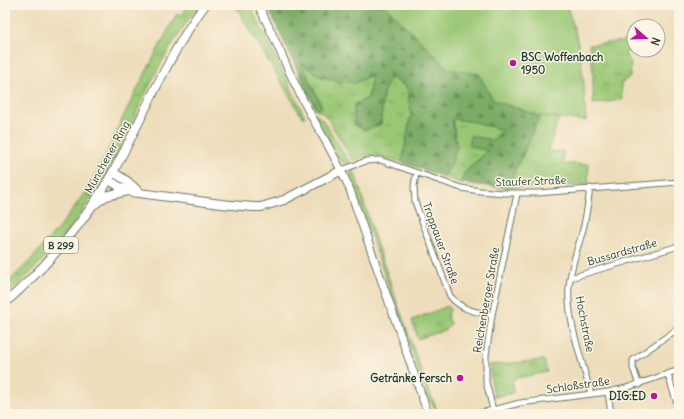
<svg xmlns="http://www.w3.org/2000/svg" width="684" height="419" font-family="Delius,sans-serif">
<defs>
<pattern id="grass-tufts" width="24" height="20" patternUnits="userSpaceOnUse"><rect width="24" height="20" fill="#9ac775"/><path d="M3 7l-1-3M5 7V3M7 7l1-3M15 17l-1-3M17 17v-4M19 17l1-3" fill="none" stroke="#7da361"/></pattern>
<pattern id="forest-firs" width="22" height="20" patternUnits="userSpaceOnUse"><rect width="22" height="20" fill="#7bac66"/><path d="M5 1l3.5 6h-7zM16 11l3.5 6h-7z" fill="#648d55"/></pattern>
</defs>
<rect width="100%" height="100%" fill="#fcf5e5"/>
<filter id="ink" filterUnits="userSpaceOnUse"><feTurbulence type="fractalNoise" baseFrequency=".025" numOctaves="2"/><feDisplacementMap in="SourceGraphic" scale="8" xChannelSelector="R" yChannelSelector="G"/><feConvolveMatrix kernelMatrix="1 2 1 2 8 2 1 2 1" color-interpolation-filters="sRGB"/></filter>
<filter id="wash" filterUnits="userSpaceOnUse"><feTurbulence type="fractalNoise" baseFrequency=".012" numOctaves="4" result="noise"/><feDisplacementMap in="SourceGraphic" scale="16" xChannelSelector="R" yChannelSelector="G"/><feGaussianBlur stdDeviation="0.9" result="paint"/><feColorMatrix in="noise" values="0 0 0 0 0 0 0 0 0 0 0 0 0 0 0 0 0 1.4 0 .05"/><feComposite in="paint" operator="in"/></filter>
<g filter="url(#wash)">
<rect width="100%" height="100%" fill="#edb"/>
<!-- grass -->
<path fill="url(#grass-tufts)" stroke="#5c8254" d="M189,5H199C184,26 170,46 158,69C138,107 121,148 99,186C74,227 41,265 5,297V285C42,251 76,210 100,167C108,151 115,134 123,117C140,83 158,49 176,15H181Z
M235,5H250L305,117H302Z
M634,40L625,55L631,63L630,77L621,83L622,100L593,104V70L589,45Z
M300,62L321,77L355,83L372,75L368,98L381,124L383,93L390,77L407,87L411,114L402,162L373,155L364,156L353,161L328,119L323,113L316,110L322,107Z
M313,112L323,120L350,163H345L340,160Z
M540,116L559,118L548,151L563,152V164H589L588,185L507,188Z
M452,118L475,122L502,130L488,150L465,172L461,183L444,177L451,165L457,146Z
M354,170L374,236L406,327L426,384L438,412L432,404L424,387L350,176L351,171Z
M448,306L450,310C447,316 447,319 451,324L445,330L418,339L412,320Z
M544,360L547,372L513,379V393L494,397L489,365Z"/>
<!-- forest -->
<path fill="url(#forest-firs)" stroke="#4d744d" d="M267,5H385L449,69L479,74L493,100L540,116L507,188L461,183L465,172L488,151L469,146L470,136L494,140L502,130L475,122L452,119L457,146L451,165L444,177L402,162L411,114L407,87L390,77L383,93L381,124L365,130L354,125V104L368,98L372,75L355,83L339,82L321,77L301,62L322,107L316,110Z"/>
<!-- pitch -->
<path fill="#9ac775" stroke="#5c8254" d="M385,5H566C582,42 584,82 586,121L540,116L493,100L479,74L449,69Z"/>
</g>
<g filter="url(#ink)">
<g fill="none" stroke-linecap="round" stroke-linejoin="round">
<defs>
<path id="street" d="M342,170L366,161L380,160L461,188L480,191L504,193H538L679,182
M416,173L414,187L415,202L450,296C461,310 475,312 492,315
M590,188C588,203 586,219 582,233C577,251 570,268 569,287C566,317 583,364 591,394
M570,278L679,246
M668,375L679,410
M639,385L633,368V360L679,328
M608,392L611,414
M493,410L486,382V355L492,315L517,194
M477,414L520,403L608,392L626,388L679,370"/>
<path id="secondary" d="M258,5C275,37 288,72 305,104C320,133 338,160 350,190L428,414"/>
<path id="primary" d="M113,172L127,181L139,192
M109,180L120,187L132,192L221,204L253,207H261L284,200L342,170
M95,204L106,196L128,191
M5,303C46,267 87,220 113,172C144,116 167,56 205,5"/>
</defs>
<!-- street casing -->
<use href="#street" stroke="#677563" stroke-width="7"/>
<!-- secondary casing -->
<use href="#secondary" stroke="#677563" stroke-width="9"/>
<!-- primary casing -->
<use href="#primary" stroke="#677563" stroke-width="10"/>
<!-- street -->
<use href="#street" stroke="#fff" stroke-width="5"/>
<!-- secondary -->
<use href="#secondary" stroke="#fff" stroke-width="7"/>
<!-- primary -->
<use href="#primary" stroke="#fff" stroke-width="8"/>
</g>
</g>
<!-- markers -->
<g fill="#b5179e" stroke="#fcf5e5" stroke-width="1.5">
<circle cx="513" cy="63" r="4"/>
<circle cx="460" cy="378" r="4"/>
<circle cx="654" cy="396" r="4"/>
</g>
<g text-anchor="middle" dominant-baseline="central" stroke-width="3" stroke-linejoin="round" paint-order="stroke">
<!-- shield labels -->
<rect fill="#fcf5e5" stroke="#617469" stroke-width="1" x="44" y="237" width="34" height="16" rx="3"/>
<g font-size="10" font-weight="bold" fill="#1f3d34">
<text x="61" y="245">B 299</text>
</g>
<!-- poi labels -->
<g font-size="11" font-weight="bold" fill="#1f3d34" stroke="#fcf5e5" text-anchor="end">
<text x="521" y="57" text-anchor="start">BSC Woffenbach<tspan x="521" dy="13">1950</tspan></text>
<text x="452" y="378">Getränke Fersch</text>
<text x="646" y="396">DIG:ED</text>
</g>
<!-- street labels -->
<g font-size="11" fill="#1f3d34" stroke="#fcf5e5">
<text transform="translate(107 157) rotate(-61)">Münchener Ring</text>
<text transform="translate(531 181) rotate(-2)">Staufer Straße</text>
<text transform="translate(441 243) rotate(70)">Troppauer Straße</text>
<text transform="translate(622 252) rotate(-16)">Bussardstraße</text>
<text transform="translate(486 300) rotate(-80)">Reichenberger Straße</text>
<text transform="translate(585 324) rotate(79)">Hochstraße</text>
<text transform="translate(578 385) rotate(-8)">Schloßstraße</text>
</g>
</g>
<!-- margin -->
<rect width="684" height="419" fill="none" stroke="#fcf5e5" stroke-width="20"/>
<!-- north arrow -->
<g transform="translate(646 38) rotate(110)"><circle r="19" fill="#fcf5e5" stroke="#a4ab9e"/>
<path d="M0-3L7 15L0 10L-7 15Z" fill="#b5179e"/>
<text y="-6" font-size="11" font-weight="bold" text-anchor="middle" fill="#1f3d34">N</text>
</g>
</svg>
